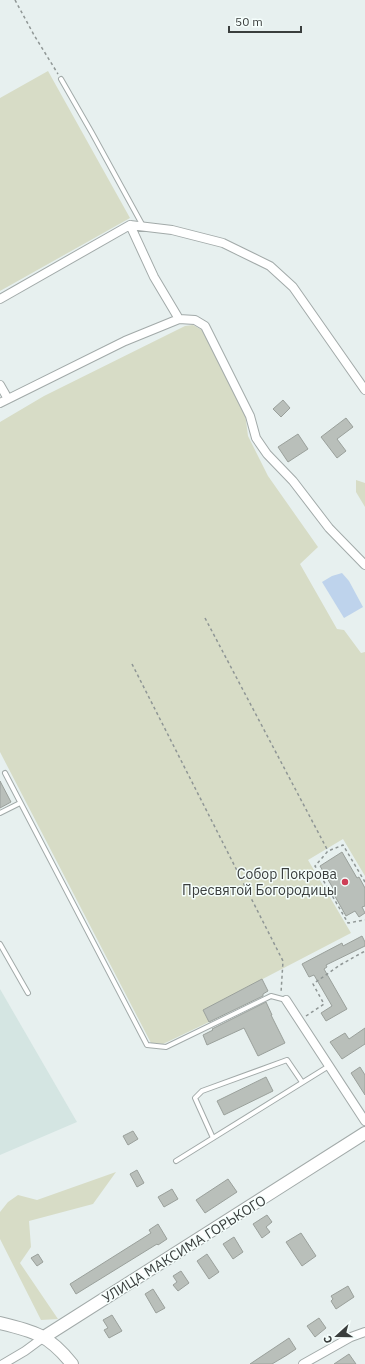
<svg xmlns="http://www.w3.org/2000/svg" width="365" height="1364" font-family="'IBM Plex Sans',sans-serif">
<rect width="100%" height="100%" fill="#e7f0ef"/>
<!-- built -->
<path fill="#d4e5e2" d="M0,989L77,1122L0,1155Z"/>
<!-- green -->
<path fill="#d7dcc6" d="M48,71L130,218L0,291V98Z
M193,325L202,330L245,413L248,436L268,476L318,547L300,564L337,629L344,630L361,653L365,652V876L343,839L308,860L351,933L203,1010L209,1022L163,1044L151,1043L0,752V422L44,396L185,326Z
M356,480L365,483V507L356,492Z
M116,1172L93,1204L29,1221L31,1247L20,1263L58,1319L41,1320L0,1239V1212L8,1202L18,1195L37,1200Z"/>
<!-- water -->
<path fill="#bed3ec" d="M342,573L349,581L363,607L344,618L322,582L332,576Z"/>
<!-- building -->
<path fill="#b9bfba" stroke="#9aa09b" d="M283,400L290,408L281,417L273,409Z
M346,418L353,427L337,439L346,451L337,458L321,437Z
M298,434L308,449L288,462L278,447Z
M0,781L11,802L0,808Z
M342,852L357,878L359,877L365,888V906L362,907L365,913L359,917L355,911L346,916L332,891L334,890L320,866Z
M362,936L365,942V946L326,965L327,967L324,969L347,1009L326,1021L321,1013L332,1006L314,975L309,977L302,964L342,943L343,946Z
M262,979L268,991L263,994V996L209,1022L203,1010Z
M266,1002L272,1015H271L285,1043L258,1056L244,1028L207,1045L203,1035L213,1030L212,1029Z
M365,1028V1044L342,1059L330,1042L345,1033L349,1039Z
M360,1067L365,1075V1095L351,1073Z
M266,1077L273,1091L224,1115L217,1101Z
M133,1131L138,1139L128,1145L123,1136Z
M137,1170L144,1183L137,1187L130,1174Z
M228,1179L237,1192L205,1213L196,1200Z
M172,1189L178,1199L164,1207L158,1197Z
M267,1215L272,1222L266,1227L270,1232L262,1238L253,1224Z
M158,1224L167,1239L158,1245L157,1244L76,1294L70,1284L151,1233L149,1230Z
M301,1233L316,1256L302,1266L286,1242Z
M234,1237L243,1252L233,1259L223,1244Z
M38,1254L43,1262L37,1266L31,1258Z
M207,1254L219,1272L209,1279L197,1261Z
M181,1271L189,1283L178,1291L173,1285L177,1282L173,1276Z
M348,1286L354,1297L336,1309L331,1301L333,1299L331,1296Z
M153,1289L165,1308L156,1313L145,1294Z
M112,1315L122,1331L109,1338L104,1330L108,1328L103,1320Z
M319,1318L326,1328L315,1337L307,1326Z
M289,1338L296,1349L287,1355L272,1364H250Z
M349,1354L356,1364H334Z"/>
<g fill="none" stroke-linecap="round" stroke-linejoin="round">
<defs>
<path id="lane" d="M61,79L92,133L143,226
M5,773L147,1045L166,1047L271,996L286,1000
M0,813L20,803
M0,944L28,993
M213,1138L195,1098L202,1091L287,1060L302,1082
M176,1161L329,1066"/>
<path id="street" d="M130,225L154,277L179,319
M0,299L130,225L172,230L223,243L270,266L293,287L365,390
M0,385L8,399
M0,403L125,341L179,319L195,320L205,326L250,416L256,438L267,454L293,481L329,528L365,565
M286,1000L365,1121
M3,1364L25,1351L44,1337
M303,1364L351,1337L365,1332"/>
<path id="secondary" d="M0,1323C34,1331 49,1335 72,1364
M44,1337L365,1133"/>
</defs>
<!-- lane casing -->
<use href="#lane" stroke="#a2aaa9" stroke-width="6"/>
<!-- street casing -->
<use href="#street" stroke="#a2aaa9" stroke-width="10"/>
<!-- secondary casing -->
<use href="#secondary" stroke="#a2aaa9" stroke-width="14"/>
<!-- path -->
<path stroke="#8f9695" stroke-width="1.5" stroke-dasharray="3 3" stroke-linecap="butt" d="M15,0L34,35L58,74
M205,618L328,851
M132,664L283,961L281,993
M365,882L343,845L328,851L315,866L348,923L365,920
M306,1016L324,1004L313,984L340,965L365,951"/>
<!-- lane -->
<use href="#lane" stroke="#fff" stroke-width="4"/>
<!-- street -->
<use href="#street" stroke="#fff" stroke-width="8"/>
<!-- secondary -->
<use href="#secondary" stroke="#fff" stroke-width="12"/>
</g>
<!-- markers -->
<circle fill="#ce3e57" stroke="#f5fefc" stroke-width="1.5" cx="345" cy="882" r="4"/>
<g text-anchor="middle" dominant-baseline="central" stroke-width="3" stroke-linejoin="round" paint-order="stroke">
<!-- poi labels -->
<g font-size="14" fill="#3a3e3d" stroke="#f5fefc" text-anchor="end">
<text x="337" y="874">Собор Покрова<tspan x="337" dy="16">Пресвятой Богородицы</tspan></text>
</g>
<!-- street labels -->
<g font-size="14" fill="#3a3e3d" stroke="#f5fefc">
<text transform="translate(184 1249) rotate(-32)">УЛИЦА МАКСИМА ГОРЬКОГО</text>
</g>
</g>
<!-- north arrow -->
<g transform="translate(337 1336) rotate(249)" stroke="#f5fefc" stroke-width="3" paint-order="stroke">
<path d="M0-3L7 15L0 10L-7 15Z" fill="#3a3e3d"/>
<text y="-6" font-size="11" font-weight="bold" text-anchor="middle" fill="#3a3e3d">С</text>
</g>
<!-- scale -->
<path d="M229 26v6h72v-6" fill="none" stroke="#3a3e3d" stroke-width="2"/>
<text x="235" y="26" font-size="12" fill="#3a3e3d" stroke="#f5fefc" stroke-width="3" paint-order="stroke">50 m</text>
</svg>
